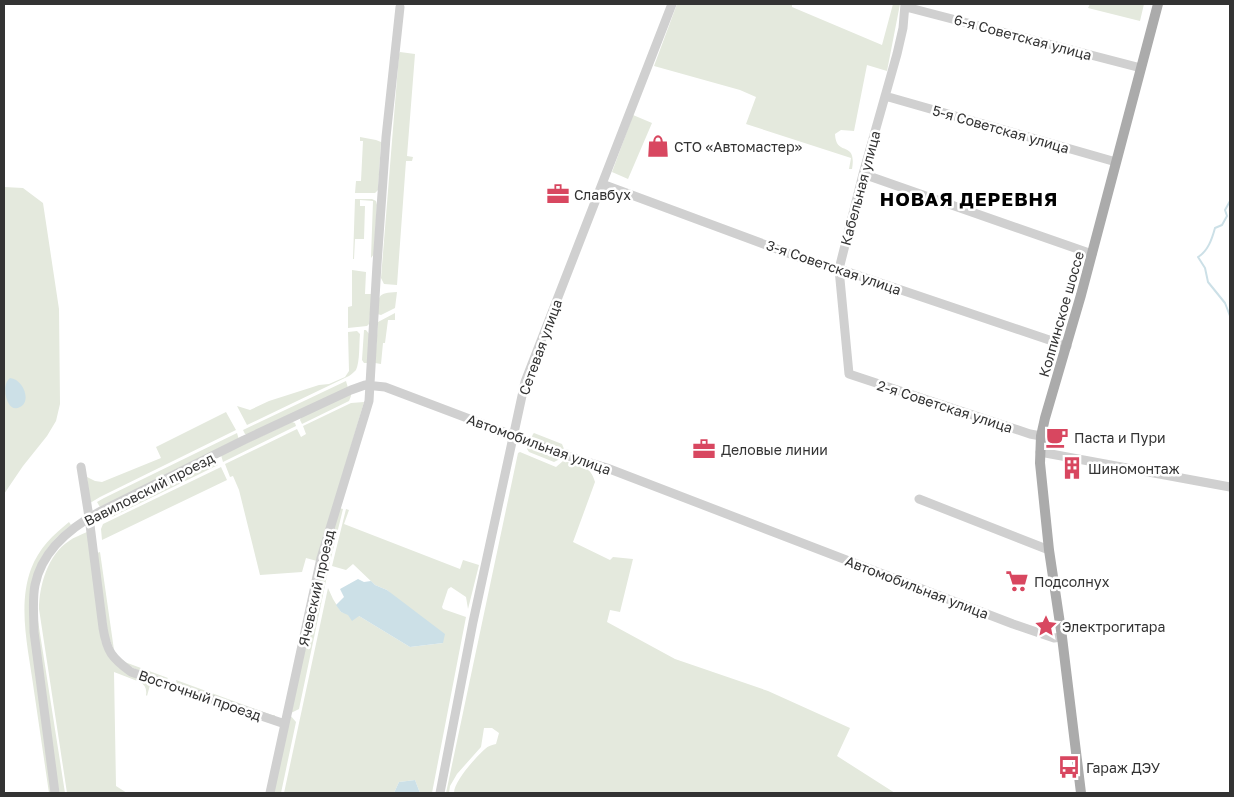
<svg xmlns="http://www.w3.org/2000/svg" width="1234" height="797" font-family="'Golos Text',sans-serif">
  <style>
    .green { fill: #e4e9dd }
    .water { fill: #cce0e7 }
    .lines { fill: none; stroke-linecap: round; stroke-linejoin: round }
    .stream { stroke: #cce0e7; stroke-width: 2 }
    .minor { stroke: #d0d0d0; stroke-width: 9 }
    .major { stroke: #ababab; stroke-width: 10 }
    .labels { text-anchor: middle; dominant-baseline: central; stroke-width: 5; stroke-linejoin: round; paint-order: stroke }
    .street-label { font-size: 14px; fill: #333; stroke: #fff }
    .poi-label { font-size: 14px; fill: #333; stroke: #fff; text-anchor: start }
    .district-label { font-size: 19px; font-weight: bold; letter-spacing: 1px; fill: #000; stroke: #fff }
  </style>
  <rect width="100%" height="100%" fill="#fff"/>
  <!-- green -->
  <path class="green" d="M677,4H792V7L882,45L893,4H900L887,71L867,65L854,131L841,130L835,134C836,158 857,139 852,169H849L851,158L746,124L756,97L740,90L654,66Z
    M1090,4H1144L1140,21L1088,8Z
    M400,52L415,54L407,156L413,157L412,161H406L397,285L384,284L381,278L399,54Z
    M633,115L652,123L628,179L612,172Z
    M360,137L376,140L381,142L378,190L375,193H355L356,181H361L363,141H360Z
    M4,187L23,188L43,203L59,309L60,404L56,421L47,436L23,466L4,494Z
    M355,199H372L376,201L377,205L374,254L371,258L373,201L360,200V206H365L364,239H355L354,259H353Z
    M352,270L366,272L365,294H372L369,324L367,326L348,328V307L352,306Z
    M397,292L395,308L381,315L377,314C379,295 377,293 397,292Z
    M395,313V320H388L385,343H383L381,364L375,363L378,322Z
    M364,330H366L370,335L368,363H364L362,360Z
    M357,331L360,334C359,343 360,362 356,370C354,372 352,374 349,376L247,425L237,406L250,410L269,401L319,385L329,384L345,377L349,371L348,332Z
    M346,381L348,388L249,435L245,434L243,430Z
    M351,394V396L349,401L302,424L300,420L301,417Z
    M364,402L317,561L306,558L302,572L260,575L239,490L233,476L230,477L225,464L297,429L301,437L306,434L303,426L351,403Z
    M226,412L236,430L100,497L90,503L87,477L95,481L102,482L161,458L156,447Z
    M292,422L295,423L296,426L223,462L221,455Z
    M237,433L239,440L100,507L97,502L104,498Z
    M534,433L562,444L564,449L569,450V452L531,439L533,434Z
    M529,445L562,458L554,462L529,452L527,449Z
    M520,452L556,467L563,461C579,465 590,464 595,482L573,542L610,560L613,557L633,559L620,612L610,610L607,622L675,659L768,691L850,728L837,756L895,793H454C454,781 476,757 485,749C488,746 492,745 496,744L499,733L492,728H484L481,747L457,774L450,786L449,793H446L518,453Z
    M214,460L216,461L218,465L112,517L103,513Z
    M221,467L227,480L102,540L101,529L103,524Z
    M339,508L343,509L329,566L325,565L323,563Z
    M346,509L349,510L344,524L460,569L463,560L479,565L468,609L466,597L451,587L448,589L442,607L443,609L466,617L432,793H420L415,780L399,782L394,793H284L328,588L333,599L341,612L359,616L410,647L443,643L387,590L375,585L353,564L346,570L332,566Z
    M69,522L71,525C50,542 40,555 32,582L52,793H49C44,759 39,725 34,691C29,652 17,607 31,569C39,548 53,535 69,522Z
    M87,532L102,643L150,683V685L147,696L146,695C147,689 145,685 140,682L114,672L116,786L127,793H67L39,609C39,586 48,554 69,541C74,537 81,535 87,532Z
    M100,552L114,650L108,635L97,553Z
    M324,571H328L299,709L291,713L321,573Z
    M36,608L65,793H58L37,632Z
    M122,661L168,678L166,680C151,675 135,671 122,661Z
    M176,680L272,715H275L274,717L177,684Z
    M290,715L296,722L281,793H273Z"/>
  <!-- water -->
  <path class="water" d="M10,378C23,379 32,401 20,407C7,415 0,385 10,378Z
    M358,579L364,582L371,581L375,585L387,590L445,634L443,643L410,647L359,616L352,621L348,615L341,612L336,605L344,597L340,589Z
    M415,780L420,793H394L399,782Z"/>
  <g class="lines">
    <!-- stream -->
    <path class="stream" d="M1230,201L1225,210L1227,216L1222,225L1215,228C1212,239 1208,251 1198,257L1205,268L1208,282L1225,303L1230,316"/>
    <!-- minor -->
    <path class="minor" d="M905,4L903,28L897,54L863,174L839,269L849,374L1030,434L1041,436
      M906,7L1141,68
      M885,96L1116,162
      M863,174L1092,254
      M602,184L812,262L839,269L1067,346
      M1040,452L1230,487
      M81,467L89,517L103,628C107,652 112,658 131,672L285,724
      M919,499L1049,550
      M55,793L34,632C34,616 32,600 35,585C42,550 71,527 101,511L244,440L351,390L365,385L385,387L565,455L607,468L1013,624L1054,638L1062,637
      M270,793L321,558L369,401L377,264L386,137L400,7
      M440,793L473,622L525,382L672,4"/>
    <!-- major -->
    <path class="major" d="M1081,793L1062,637L1049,550L1040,463L1041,436L1045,418L1081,295L1158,4"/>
  </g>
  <!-- icons -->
  <defs>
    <symbol id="shop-bare" viewBox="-9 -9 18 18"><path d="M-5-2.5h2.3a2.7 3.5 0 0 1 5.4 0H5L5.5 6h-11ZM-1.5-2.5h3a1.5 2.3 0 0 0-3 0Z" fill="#d84760" stroke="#fff" stroke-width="2.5" paint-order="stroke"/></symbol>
    <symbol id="office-bare" viewBox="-9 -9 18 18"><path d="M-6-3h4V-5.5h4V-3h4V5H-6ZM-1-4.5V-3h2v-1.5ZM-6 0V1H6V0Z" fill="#d84760" stroke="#fff" stroke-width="2.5" paint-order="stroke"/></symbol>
    <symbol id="cafe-bare" viewBox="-9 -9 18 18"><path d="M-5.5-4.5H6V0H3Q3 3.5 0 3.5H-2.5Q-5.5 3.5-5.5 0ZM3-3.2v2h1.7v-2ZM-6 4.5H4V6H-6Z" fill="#d84760" stroke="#fff" stroke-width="2.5" paint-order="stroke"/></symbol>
    <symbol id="building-bare" viewBox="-9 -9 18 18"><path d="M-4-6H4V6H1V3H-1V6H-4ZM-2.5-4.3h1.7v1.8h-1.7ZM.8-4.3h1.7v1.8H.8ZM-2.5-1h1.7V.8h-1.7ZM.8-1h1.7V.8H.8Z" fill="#d84760" stroke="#fff" stroke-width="2.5" paint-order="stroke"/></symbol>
    <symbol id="supermarket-bare" viewBox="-9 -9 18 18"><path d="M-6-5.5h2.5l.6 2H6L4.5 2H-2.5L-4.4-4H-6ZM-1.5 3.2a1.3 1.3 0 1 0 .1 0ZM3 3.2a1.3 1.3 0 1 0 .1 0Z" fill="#d84760" stroke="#fff" stroke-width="2.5" paint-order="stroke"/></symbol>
    <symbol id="sight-bare" viewBox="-9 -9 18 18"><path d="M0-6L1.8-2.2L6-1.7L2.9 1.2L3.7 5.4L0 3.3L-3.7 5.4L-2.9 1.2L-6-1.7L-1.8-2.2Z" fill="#d84760" stroke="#fff" stroke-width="2.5" paint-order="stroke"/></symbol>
    <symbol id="bus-bare" viewBox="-9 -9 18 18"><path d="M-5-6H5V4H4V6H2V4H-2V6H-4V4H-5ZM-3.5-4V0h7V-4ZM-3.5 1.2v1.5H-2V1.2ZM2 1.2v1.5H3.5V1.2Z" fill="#d84760" stroke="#fff" stroke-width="2.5" paint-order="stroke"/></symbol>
  </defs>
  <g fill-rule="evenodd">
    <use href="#shop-bare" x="642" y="130" width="32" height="32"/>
    <use href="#office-bare" x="542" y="178" width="32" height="32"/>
    <use href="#cafe-bare" x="1041" y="421" width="32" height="32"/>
    <use href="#office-bare" x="688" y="433" width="32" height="32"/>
    <use href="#building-bare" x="1056" y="452" width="32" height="32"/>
    <use href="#supermarket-bare" x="1001" y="565" width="32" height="32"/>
    <use href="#sight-bare" x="1030" y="610" width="32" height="32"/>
    <use href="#bus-bare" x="1053" y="751" width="32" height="32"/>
  </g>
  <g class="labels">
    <!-- street labels -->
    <g class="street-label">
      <text transform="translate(1023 37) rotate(15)">6-я Советская улица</text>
      <text transform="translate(1001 129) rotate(16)">5-я Советская улица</text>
      <text transform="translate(860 188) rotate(-75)">Кабельная улица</text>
      <text transform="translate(834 267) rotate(19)">3-я Советская улица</text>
      <text transform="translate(1061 314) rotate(-74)">Колпинское шоссе</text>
      <text transform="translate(540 347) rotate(-70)">Сетевая улица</text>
      <text transform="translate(945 406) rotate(18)">2-я Советская улица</text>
      <text transform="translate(539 444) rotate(20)">Автомобильная улица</text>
      <text transform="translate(149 489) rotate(-27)">Вавиловский проезд</text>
      <text transform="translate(917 587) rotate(21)">Автомобильная улица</text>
      <text transform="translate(316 588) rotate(-77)">Ячевский проезд</text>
      <text transform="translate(200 695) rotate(19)">Восточный проезд</text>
    </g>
    <!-- poi labels -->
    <g class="poi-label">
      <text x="674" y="146">СТО «Автомастер»</text>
      <text x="574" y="194">Славбух</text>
      <text x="1074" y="437">Паста и Пури</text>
      <text x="721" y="449">Деловые линии</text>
      <text x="1088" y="468">Шиномонтаж</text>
      <text x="1034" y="581">Подсолнух</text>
      <text x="1062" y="626">Электрогитара</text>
      <text x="1086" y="767">Гараж ДЭУ</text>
    </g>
    <!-- district labels -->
    <g class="district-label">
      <text x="969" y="198">НОВАЯ ДЕРЕВНЯ</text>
    </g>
  </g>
  <!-- border -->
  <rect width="1234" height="797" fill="none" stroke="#333333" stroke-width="10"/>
</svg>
